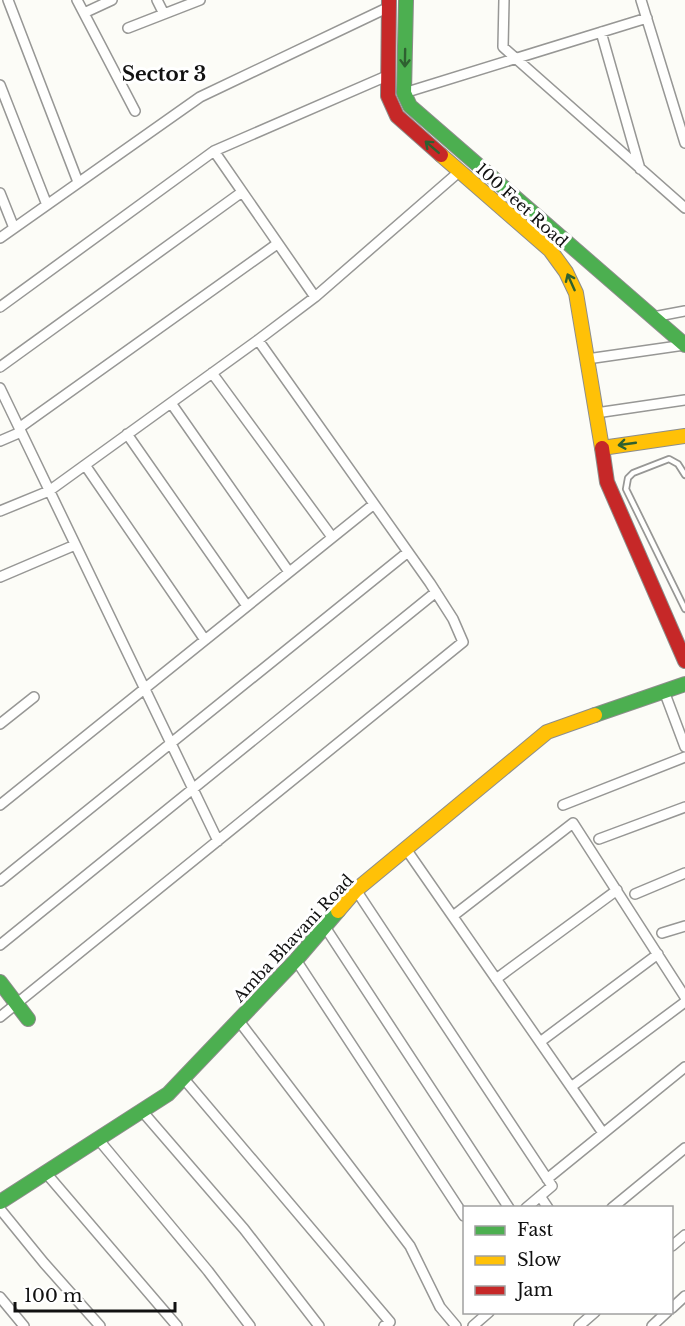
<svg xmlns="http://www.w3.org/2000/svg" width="685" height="1326" font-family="'Libre Baskerville',serif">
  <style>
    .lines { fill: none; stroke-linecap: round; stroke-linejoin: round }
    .lane-casing { stroke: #979795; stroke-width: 8 }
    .street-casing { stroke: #979795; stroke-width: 12 }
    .fast-casing { stroke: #8d8d8b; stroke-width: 16 }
    .slow-casing { stroke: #8d8d8b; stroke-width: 16 }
    .jam-casing { stroke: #8d8d8b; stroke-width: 16 }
    .lane { stroke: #fffffe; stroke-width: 4.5 }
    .street { stroke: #fffffe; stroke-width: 9 }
    .fast { stroke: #4caf50; stroke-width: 14 }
    .slow { stroke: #ffc107; stroke-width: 14 }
    .jam { stroke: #c62828; stroke-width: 14 }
    .oneway { stroke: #2e6030 }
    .labels { text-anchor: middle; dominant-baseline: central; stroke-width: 6; stroke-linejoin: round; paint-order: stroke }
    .street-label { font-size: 16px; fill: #111; stroke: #fff }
    .quarter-label { font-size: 20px; font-weight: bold; fill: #111; stroke: #fff }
  </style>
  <rect width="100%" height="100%" fill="#fcfcf7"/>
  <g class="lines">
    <defs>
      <path id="lane" d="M685,475L678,464L669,459L633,473L628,478L626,489L685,609"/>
      <path id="street" d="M8,0L78,182
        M77,0L135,111
        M157,0L164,14
        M504,0L503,47L685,208
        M641,0L685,143
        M84,13L112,0
        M128,28L200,0
        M601,32L640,169
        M0,85L47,205
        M404,93L647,18
        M214,151L315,297
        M0,193L14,228
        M0,238L200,97L389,7
        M0,307L214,151L389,75
        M653,317L685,311
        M587,359L685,345
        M0,367L242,192
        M212,373L332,537
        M0,388L218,841
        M171,403L289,572
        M596,413L685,400
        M19,428L277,244
        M127,434L247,606
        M0,441L21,432
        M85,465L205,640
        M0,511L49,491L258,340L315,297L460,171
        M0,577L75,545
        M664,691L685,747
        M0,724L34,697
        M0,805L374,504
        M563,805L685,757
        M599,839L685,807
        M406,849L603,1133
        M0,881L408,552
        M356,890L552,1186L526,1208
        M635,894L685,873
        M453,916L573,823L685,997
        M325,927L509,1208
        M662,933L685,926
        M0,945L436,592
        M296,960L464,1216
        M496,979L617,890
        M0,1017L463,642L453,619L430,583L258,340
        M239,1021L410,1246L440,1307L456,1326
        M540,1042L658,954
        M184,1079L390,1322L384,1326
        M571,1087L685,1002
        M142,1111L244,1229L319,1326
        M98,1139L208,1271L250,1326
        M46,1173L177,1326
        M547,1179L685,1067
        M540,1196L548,1208
        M612,1208L685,1148
        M0,1209L44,1263L100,1326
        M672,1246L685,1235
        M0,1297L24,1326
        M672,1308L685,1296
        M473,1326L489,1312
        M579,1326L595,1312
        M652,1326L667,1312"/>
      <path id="fast" d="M406,0L404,93L410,106L685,345
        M595,715L685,684
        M0,982L28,1019
        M0,1202L168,1094L296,960L338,911"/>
      <path id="slow" d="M441,155L550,250L566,272L576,293L602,448L685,436
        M338,911L356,890L547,732L595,715"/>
      <path id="jam" d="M389,0L388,96L397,116L441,155
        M602,448L607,482L685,661"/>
    </defs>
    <!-- lane casing -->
    <use href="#lane" class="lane-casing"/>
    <!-- street casing -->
    <use href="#street" class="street-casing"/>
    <!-- fast casing -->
    <use href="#fast" class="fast-casing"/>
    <!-- slow casing -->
    <use href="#slow" class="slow-casing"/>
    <!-- jam casing -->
    <use href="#jam" class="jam-casing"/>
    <!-- lane -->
    <use href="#lane" class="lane"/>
    <!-- street -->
    <use href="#street" class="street"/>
    <!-- fast -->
    <use href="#fast" class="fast"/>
    <!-- slow -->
    <use href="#slow" class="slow"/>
    <!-- jam -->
    <use href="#jam" class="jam"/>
  </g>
  <!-- one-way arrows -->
  <defs><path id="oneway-shaft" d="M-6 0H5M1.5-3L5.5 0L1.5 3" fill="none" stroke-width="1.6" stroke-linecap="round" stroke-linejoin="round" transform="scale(1.5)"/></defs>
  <g class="oneway">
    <use href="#oneway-shaft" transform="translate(405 58) rotate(91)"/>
    <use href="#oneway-shaft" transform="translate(432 147) rotate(-139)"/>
    <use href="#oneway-shaft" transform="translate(571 282) rotate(-114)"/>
    <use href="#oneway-shaft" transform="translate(627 444) rotate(172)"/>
  </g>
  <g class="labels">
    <!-- street labels -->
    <g class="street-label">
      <text transform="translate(522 205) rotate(42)">100 Feet Road</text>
      <text transform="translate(293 938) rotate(-47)">Amba Bhavani Road</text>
    </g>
    <!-- quarter labels -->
    <g class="quarter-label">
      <text x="164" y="74">Sector 3</text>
    </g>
  </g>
  <!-- legend -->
  <rect x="463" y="1206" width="210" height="108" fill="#ffffff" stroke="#a0a0a0" stroke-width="1.5"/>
  <rect x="475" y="1226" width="30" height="9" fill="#4caf50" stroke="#a0a0a0" stroke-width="1.5"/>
  <text x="517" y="1236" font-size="18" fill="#111111">Fast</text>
  <rect x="475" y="1256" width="30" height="9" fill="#ffc107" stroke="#a0a0a0" stroke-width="1.5"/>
  <text x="517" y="1266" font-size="18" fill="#111111">Slow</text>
  <rect x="475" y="1286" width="30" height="9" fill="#c62828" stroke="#a0a0a0" stroke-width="1.5"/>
  <text x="517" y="1296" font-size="18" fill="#111111">Jam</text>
  <!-- scale -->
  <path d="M15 1302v9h160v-9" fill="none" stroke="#111111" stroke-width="3"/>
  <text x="24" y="1302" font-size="18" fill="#111111" stroke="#ffffff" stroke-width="4.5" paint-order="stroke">100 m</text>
</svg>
